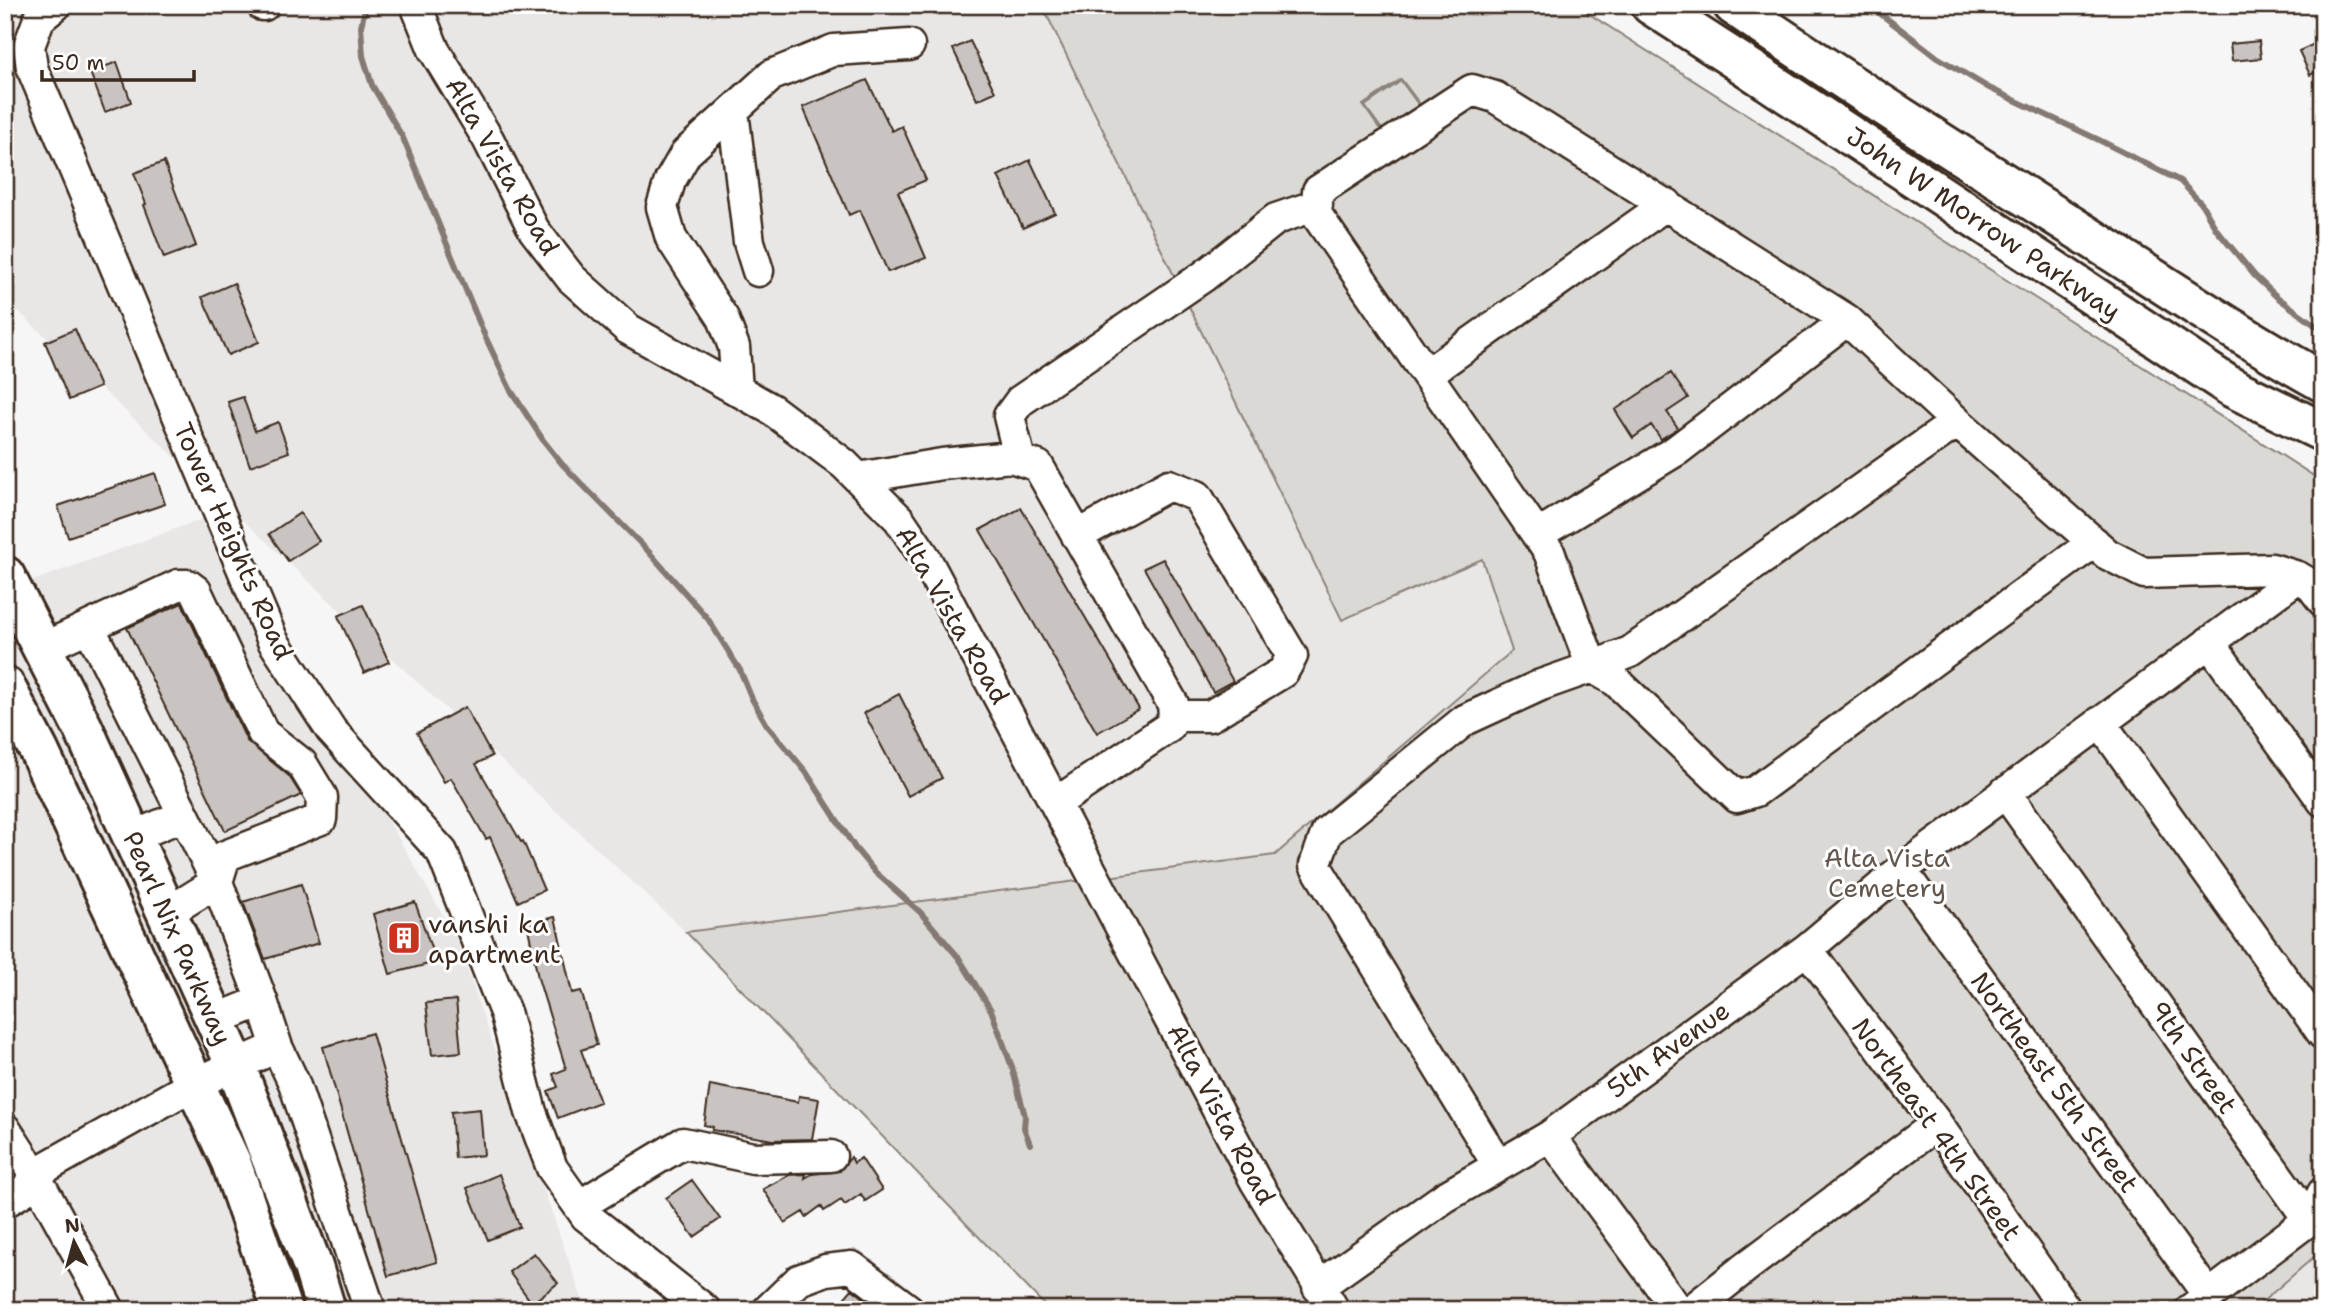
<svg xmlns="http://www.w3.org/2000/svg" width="2328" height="1315" font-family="'Shantell Sans',sans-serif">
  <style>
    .built { fill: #e9e7e6 }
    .green { fill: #dbd9d6; stroke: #8b827a; stroke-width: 2; fill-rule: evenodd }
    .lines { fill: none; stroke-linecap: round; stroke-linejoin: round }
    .stream { stroke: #847972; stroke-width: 6 }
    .building { fill: #c9c3c1; stroke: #3b2a1e; stroke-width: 2 }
    .minor-casing { stroke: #3b2a1e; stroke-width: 35 }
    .major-casing { stroke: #3b2a1e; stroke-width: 44 }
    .minor { stroke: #fff; stroke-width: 30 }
    .major { stroke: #fff; stroke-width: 38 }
    .labels { text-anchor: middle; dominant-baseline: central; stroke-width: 6; stroke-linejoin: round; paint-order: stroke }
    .street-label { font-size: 26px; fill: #3b2a1e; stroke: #fff }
    .park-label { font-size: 26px; fill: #63564c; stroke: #fff }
    .poi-label { font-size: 26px; fill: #3b2a1e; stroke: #fff; text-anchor: start }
  </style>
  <rect width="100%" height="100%" fill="#f7f6f6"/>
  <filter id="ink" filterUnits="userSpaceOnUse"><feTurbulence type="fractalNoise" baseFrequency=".0143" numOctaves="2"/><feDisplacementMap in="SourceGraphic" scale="14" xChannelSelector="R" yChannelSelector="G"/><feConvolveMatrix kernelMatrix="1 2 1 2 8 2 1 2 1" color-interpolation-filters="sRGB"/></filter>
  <g filter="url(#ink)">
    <!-- built -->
    <path class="built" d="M5,5H1042L1342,619L1483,559L1512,651L1275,855L686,932L5,299Z
      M213,515L456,938L586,1310H5V591Z
      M2323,1249V1310H2253Z"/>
    <!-- green -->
    <path class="green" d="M1042,5H1575L2314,476L2323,479V1249L2253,1310H1049L686,932L1275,855L1512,651L1482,559L1342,620ZM1401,79L1422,107L1384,135L1363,105Z
      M1401,81L1420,107L1384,132L1365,106Z"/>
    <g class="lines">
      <!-- stream -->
      <path class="stream" d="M366,5L361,26L363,56L372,85L403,138L484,334L510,389L543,440L562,464L648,551L708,619L740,670L752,699L767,725L806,772L855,848L875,872L920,912L959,958L991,1010L1012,1067L1025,1116L1024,1128L1030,1144
        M1869,5L1937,57L1989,88L2099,140L2180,181L2201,203L2216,229L2255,276L2277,297L2323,331"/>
    </g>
    <!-- building -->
    <path class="building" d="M2323,40V69L2310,75L2299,51Z
      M970,41L995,92L977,100L953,49Z
      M2259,41L2261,58L2232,61L2230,44Z
      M117,62L131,102L105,112L90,72Z
      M867,80L892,131L902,126L926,180L898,192L926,258L888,272L860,210L849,215L803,107Z
      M1030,160L1055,213L1023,228L998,176Z
      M164,162L196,246L164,258L144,205L146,204L134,173Z
      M234,283L259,342L228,355L202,297Z
      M75,329L100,387L69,400L45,342Z
      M1671,373L1688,398L1667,412L1678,428L1661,439L1651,425L1633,438L1615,410Z
      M243,397L255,431L278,422L289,452L250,466L228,402Z
      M155,473L165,504L68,537L58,506Z
      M1021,508L1139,709L1097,733L980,530Z
      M300,513L319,541L288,561L269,534Z
      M1163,559L1233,681L1213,692L1144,568Z
      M182,603L247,741L289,776L301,795L225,831L127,628Z
      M363,605L389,662L364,673L338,616Z
      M899,694L942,778L908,796L864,713Z
      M465,707L492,756L476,764L521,842L523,841L544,890L518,902L490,837L486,839L451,778L444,782L417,733Z
      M301,884L319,943L265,959L243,902Z
      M415,902L436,962L390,974L373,914Z
      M555,917L572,993L581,991L597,1045L581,1050L600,1102L558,1118L548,1091L558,1087L553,1074L566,1069L538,978L527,923Z
      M456,1000L461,1052L432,1055L426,1003Z
      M372,1033L437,1262L388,1276L323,1047Z
      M710,1085L798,1102L799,1096L819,1099L812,1139L773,1140L712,1130L713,1127L704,1125Z
      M480,1109L484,1155L455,1158L451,1112Z
      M851,1157L854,1163L861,1158L882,1190L865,1201L861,1194L845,1205L841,1200L824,1211L821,1206L806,1217L803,1212L785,1223L763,1189L789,1175L806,1174L805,1178L812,1174L840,1171Z
      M499,1174L520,1227L488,1240L467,1188Z
      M692,1180L720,1219L694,1237L666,1198Z
      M534,1253L558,1283L532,1303L509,1272Z
      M852,1289L859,1294L878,1310H834Z"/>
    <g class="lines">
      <defs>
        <path id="minor" d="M56,5L39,19L29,46L32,68L273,641L331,730L442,852L506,1015L531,1112L552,1168L586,1216L705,1310
          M262,5H264
          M416,5L434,50L488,139L534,230L571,278L628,329L771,409L844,464L899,519L924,556L1256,1182L1334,1310
          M733,111L749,242L758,271
          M1427,374L1667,204
          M737,390L734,347L723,318L671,238L662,207L670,181L686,153L772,75L834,50L909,45
          M1020,460L1009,416L1020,401L1204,276L1276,219L1317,205
          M858,478L942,464L1011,457L1038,466L1173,704L1174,716L1169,727L1056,803
          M1537,535L1677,450L1847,320
          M1077,536L1169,485L1197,496L1292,656L1283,672L1210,716H1174
          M89,627L184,815
          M2209,642L2323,801
          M43,648L178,585H188L196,591L263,733L302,764L322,797L321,819L225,856L217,882L184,815L132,837
          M1592,667L1616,681L1737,797L1756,791L2094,542
          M1592,667L1630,652L1957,422
          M2100,722L2323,1034
          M2005,792L2309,1220L2190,1310
          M1901,870L2208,1295
          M167,913L217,882L262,1001L277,1047L294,1083L370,1310
          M1807,949L1937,1124L2066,1310
          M215,1020L262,1001
          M5,1129L34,1174L28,1188L5,1202
          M1550,1136L1678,1310
          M1498,1165L1315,865L1327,832L1465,720L1541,685L1592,667L1549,552L1316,214L1318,191L1472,90L1495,97L1847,320L1957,422L2107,554L2144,573L2272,569L2298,577L2310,584L2323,601
          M579,1206L683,1143L753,1158L831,1156
          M2309,1220L2323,1193
          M1318,1287L1445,1197L1550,1136L1807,949L1901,870L2298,577
          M109,1310L34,1174L196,1083L277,1047
          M768,1310L799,1280L826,1270L852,1267L909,1310
          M1692,1310L1746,1267L1937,1124"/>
        <path id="major" d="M1651,5L1747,67L2231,387L2323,432
          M1733,5C1845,82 1960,155 2075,228C2157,280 2238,335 2323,382
          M5,576L83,728L235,1064L313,1267L326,1310
          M5,686L39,751L231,1162L282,1310"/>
      </defs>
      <!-- minor casing -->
      <use href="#minor" class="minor-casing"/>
      <!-- major casing -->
      <use href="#major" class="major-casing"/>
      <!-- minor -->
      <use href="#minor" class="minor"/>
      <!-- major -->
      <use href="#major" class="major"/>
    </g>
  </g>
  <!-- icons -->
  <defs>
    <symbol id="building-square" viewBox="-11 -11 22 22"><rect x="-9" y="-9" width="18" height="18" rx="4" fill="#c8321e" stroke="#fff"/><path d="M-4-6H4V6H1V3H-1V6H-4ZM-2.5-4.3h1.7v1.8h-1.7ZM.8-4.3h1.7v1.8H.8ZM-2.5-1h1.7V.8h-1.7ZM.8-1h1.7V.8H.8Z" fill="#fff"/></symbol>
  </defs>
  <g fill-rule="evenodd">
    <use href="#building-square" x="385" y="919" width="38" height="38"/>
  </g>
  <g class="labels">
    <!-- street labels -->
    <g class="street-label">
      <text transform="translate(503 166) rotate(60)">Alta Vista Road</text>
      <text transform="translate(1984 223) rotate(34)">John W Morrow Parkway</text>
      <text transform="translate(234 541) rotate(66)">Tower Heights Road</text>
      <text transform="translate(953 615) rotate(60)">Alta Vista Road</text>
      <text transform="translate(178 938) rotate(66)">Pearl Nix Parkway</text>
      <text transform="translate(1668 1049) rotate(-36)">5th Avenue</text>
      <text transform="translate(2194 1057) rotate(55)">9th Street</text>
      <text transform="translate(2055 1082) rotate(54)">Northeast 5th Street</text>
      <text transform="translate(1222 1114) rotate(62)">Alta Vista Road</text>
      <text transform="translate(1937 1129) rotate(54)">Northeast 4th Street</text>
    </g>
    <!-- park labels -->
    <g class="park-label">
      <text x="1887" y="857">Alta Vista<tspan x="1887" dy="30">Cemetery</tspan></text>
    </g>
    <!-- poi labels -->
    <g class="poi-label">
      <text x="428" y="923">vanshi ka<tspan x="428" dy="30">apartment</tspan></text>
    </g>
  </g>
  <!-- margin -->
  <rect width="2328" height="1315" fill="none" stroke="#fff" stroke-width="28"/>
  <rect x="14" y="14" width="2300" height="1287" fill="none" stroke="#3b2a1e" stroke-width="2.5" filter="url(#ink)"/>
  <!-- north arrow -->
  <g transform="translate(74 1242) rotate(354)" stroke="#ffffff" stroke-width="5" paint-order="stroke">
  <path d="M0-5L12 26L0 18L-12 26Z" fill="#3b2a1e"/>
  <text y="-10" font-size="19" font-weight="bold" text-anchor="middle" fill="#3b2a1e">N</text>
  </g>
  <!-- scale -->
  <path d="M42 70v10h152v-10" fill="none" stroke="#3b2a1e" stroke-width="3.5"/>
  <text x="52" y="70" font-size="21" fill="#3b2a1e" stroke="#ffffff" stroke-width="5" paint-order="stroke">50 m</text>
</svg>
